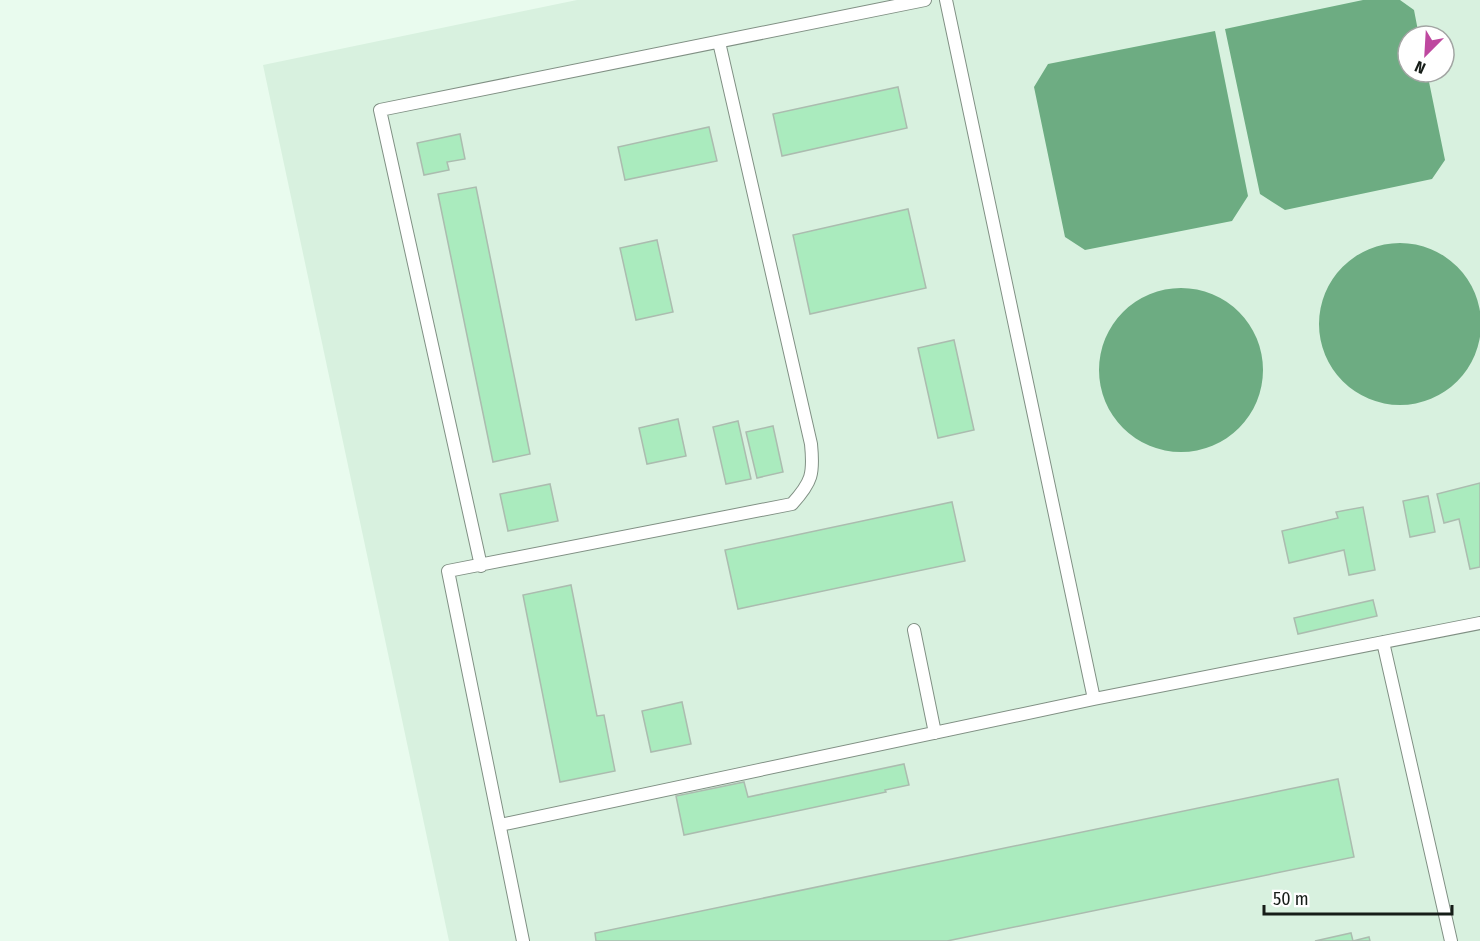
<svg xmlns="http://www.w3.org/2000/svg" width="1480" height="941" font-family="'Fira Sans Condensed',sans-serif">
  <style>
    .built { fill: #d8f1df; fill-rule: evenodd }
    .water { fill: #6dac82 }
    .building { fill: #aaebbe; stroke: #abbcaf; stroke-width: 1.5 }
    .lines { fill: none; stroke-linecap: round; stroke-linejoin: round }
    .lane-casing { stroke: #809084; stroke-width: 14 }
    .lane { stroke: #fff; stroke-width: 12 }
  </style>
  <rect width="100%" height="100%" fill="#e9fbee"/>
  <!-- built -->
  <path class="built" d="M577,0H1480V941H449L263,65ZM1408,36H1444V72H1408Z"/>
  <!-- water -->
  <path class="water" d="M1363,0H1400L1414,10L1419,36H1408V72H1427L1445,160L1432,179L1285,210L1260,194L1225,29Z
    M1215,31L1248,196L1232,221L1085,250L1065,237L1034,87L1048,64Z
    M1319 324a81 81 0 1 1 162 0a81 81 0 1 1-162 0Z
    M1099 370a82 82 0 1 1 164 0a82 82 0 1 1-164 0Z"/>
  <!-- building -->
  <path class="building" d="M898,87L907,128L782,156L773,114Z
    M709,127L717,161L625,180L618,147Z
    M460,134L465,159L447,162L449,170L424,175L417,143Z
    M476,187L530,454L493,462L438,194Z
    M908,209L926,288L810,314L793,235Z
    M657,240L673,312L636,320L620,248Z
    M954,340L974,430L938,438L918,348Z
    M678,419L686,456L647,464L639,428Z
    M738,421L751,479L726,484L713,427Z
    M773,426L783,472L757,478L746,432Z
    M1480,483V567L1470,569L1459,519L1444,523L1437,494Z
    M550,484L558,521L508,531L500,494Z
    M1428,496L1435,532L1410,537L1403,501Z
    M952,502L965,561L738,609L725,550Z
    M1363,507L1375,570L1349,575L1344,550L1289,563L1282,531L1338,518L1336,512Z
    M571,585L597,716L604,715L615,771L560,782L523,595Z
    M1373,600L1377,616L1298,634L1294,618Z
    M682,702L691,744L651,752L642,711Z
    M904,764L909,785L885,790L886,792L684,835L676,796L744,782L748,797Z
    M1338,779L1354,857L947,941H596L595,933Z
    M1351,933L1353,941L1369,937L1370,941H1315Z"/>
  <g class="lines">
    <defs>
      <path id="lane" d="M946,0L1094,699
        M481,566L380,110L925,0
        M914,630L935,733
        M1383,642L1451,941
        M500,825L1094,699L1480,623
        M523,941L448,571L792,504C812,482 814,474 811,444L719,42"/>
    </defs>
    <!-- lane casing -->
    <use href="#lane" class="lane-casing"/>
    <!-- lane -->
    <use href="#lane" class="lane"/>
  </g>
  <!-- north arrow -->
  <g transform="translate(1426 54) rotate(204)"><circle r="28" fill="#ffffff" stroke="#a2a5a3" stroke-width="1.5"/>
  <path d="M0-4.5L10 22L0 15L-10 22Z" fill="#be489f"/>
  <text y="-9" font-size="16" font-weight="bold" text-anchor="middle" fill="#161d18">N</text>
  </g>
  <!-- scale -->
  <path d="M1264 905v9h188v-9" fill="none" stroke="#161d18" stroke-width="3"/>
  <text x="1273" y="905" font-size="18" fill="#161d18" stroke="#ffffff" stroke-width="4.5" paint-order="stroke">50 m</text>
</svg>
